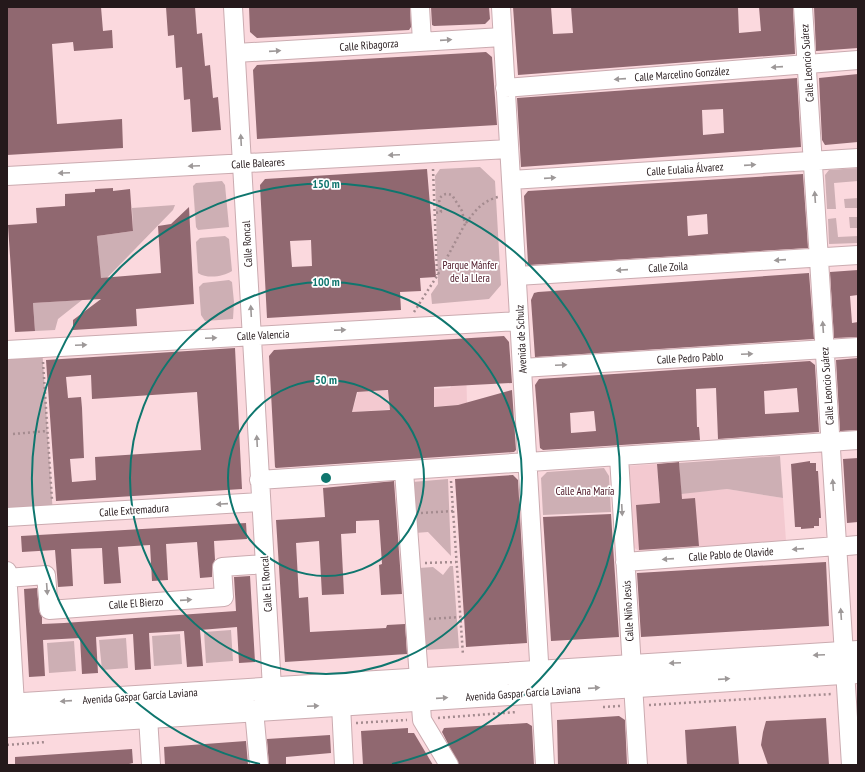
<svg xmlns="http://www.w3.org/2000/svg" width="865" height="772" font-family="'PT Sans Narrow',sans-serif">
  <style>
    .built { fill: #f3c9d0 }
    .green { fill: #cdafb4 }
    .building { fill: #906870; fill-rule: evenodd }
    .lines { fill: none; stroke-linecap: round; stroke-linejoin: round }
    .minor-casing { stroke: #cbabb0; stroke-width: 20 }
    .major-casing { stroke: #cbabb0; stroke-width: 24 }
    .path { stroke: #a48b8f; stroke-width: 2.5; stroke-dasharray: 2 3; stroke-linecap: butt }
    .minor { stroke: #fff; stroke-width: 18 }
    .major { stroke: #fff; stroke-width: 22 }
    .oneway { fill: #9d9898 }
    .ring { fill: none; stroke: #0f766e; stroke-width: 2 }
    .labels { text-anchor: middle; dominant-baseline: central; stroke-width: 3.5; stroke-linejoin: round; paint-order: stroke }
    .street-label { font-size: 11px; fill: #25191b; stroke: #fff }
    .park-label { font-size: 11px; fill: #4b1524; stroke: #fff }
    .centre { fill: #0f766e; stroke: #fff; stroke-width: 2 }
    .ring-label { font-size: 12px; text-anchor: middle; font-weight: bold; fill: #0f766e; stroke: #fff; stroke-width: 3.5; stroke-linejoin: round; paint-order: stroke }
  </style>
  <rect width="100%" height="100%" fill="#fbd9de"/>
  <!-- built -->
  <path class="built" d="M466,366L467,403L458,405L352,412L358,392L450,388Z
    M657,464L659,495L727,489L783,498L786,541L639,551L633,547L627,466Z"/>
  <!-- green -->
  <path class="green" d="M480,167L495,181L501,285L489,299L432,304L431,294L438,284L435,176L440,169Z
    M858,168V181L834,183L836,209H827L825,175L829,170Z
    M222,181L225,185L229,227L198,230L196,227L193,186L196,183Z
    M858,198V208H845L844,199Z
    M175,205L173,210L101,284L97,236L133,231L132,208Z
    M849,217H858V228H850Z
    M836,218L838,237L858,236V243L829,244L828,219Z
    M225,236L229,239L232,271C223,277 207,279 198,273L196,242L200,238Z
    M229,280L232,282L234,302L233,319L205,321L201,315L199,287L203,283Z
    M82,300L58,319L55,330L35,331L33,303Z
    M42,347L53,515L7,517V350Z
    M780,456L783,498L727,489L681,494L679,463Z
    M604,468L609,476L611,512L543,515L541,478L547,472Z
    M448,479L451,556L428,532L415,533L412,482Z
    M450,566H453L459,648L425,650L419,568L433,567L443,575Z
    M231,630L233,661L206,663L204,632Z
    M180,634L182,664L154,666L152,636Z
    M126,638L128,668L102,670L99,640Z
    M74,641L76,671L49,673L47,643Z"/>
  <!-- building -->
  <path class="building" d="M7,7H101L103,31L112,30L113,48L74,51L73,42L52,44L57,124L122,119L123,148L7,155Z
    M166,7H195L197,34L202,33L205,66L210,65L213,98L218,97L221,130L192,132L190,99L184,100L182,67L176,68L174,35L168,36Z
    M249,7H410L411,27L409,30L257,38L250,32Z
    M431,7H489L490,19L485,24L434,26L432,25Z
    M513,7H551L553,34L573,33L571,7H738L739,33L761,31L759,7H793L795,54L518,75Z
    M814,7H858V48L816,51Z
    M486,52L492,57L497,125L257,139L253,70L257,65Z
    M858,74V142L825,145L822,140L819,78Z
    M797,78L801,147L521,167L517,98ZM723,109L724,133L703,135L702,110Z
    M427,169L436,277L420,278L421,291L400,292L401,310L267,318L260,185L265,179ZM311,240L312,266L292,267L290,241Z
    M803,174L808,248L529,265L528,263L524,196L528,191ZM707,214L708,234L688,236L687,216Z
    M113,188V191L130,189L133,231L97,236L101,278L161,273L158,226L171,224L189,207L194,304L136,309L137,326L73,330V320L101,299L33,303L35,331L15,332L8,225L37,223L36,208L65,206V194L95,192V189Z
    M858,270V295L850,296L852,323L858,322V337L834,338L830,272Z
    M809,273L814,339L535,357L531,300L534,293L538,292Z
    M504,336L509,342L512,383L434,387V407L458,405L512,390L516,450L514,452L276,468L275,467L269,356L274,350ZM388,390L390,410L352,412L357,392Z
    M235,348L242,489L56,501L46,360ZM91,375L92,399L197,392L201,450L95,457L96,480L72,482L70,459L84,458L82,408L81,397L68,398L66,377Z
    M858,358V430L840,431L836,360Z
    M810,361L815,365L819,432L718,439L716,388L696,389L697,427H699L700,440L543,450L540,448L535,385L539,379ZM797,388L799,412L765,414L764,391ZM594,411L596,431L571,433L570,413Z
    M858,458V522L847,523L843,459Z
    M810,461V463H816V471H818L821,518H819V526H814V528L801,529V527H795L791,464Z
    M679,462L682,499L695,498L699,546L639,550L636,505L660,503L657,464Z
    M513,475L518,480L527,643L466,647L455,479Z
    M394,481L402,594L381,595L379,565L382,564L379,520L356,521V533L341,534L344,594L322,595L319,541L296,543L299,598L308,597L310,632L386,628L387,625L405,624L407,654L285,662L276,520L325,517L323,488Z
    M611,514L619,637L551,641L543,517Z
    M246,523L247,539L214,541L215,560L212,567V577L200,578L197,542L166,544L168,580L152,581L150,545L118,547L121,583L104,584L102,548L71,549L73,586L58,587L55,550L22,552L21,536Z
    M826,562L829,626L641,637L637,573Z
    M250,576L255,662L239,663L237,627L200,630L203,666L187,667L184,631L149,633L151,669L135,670L133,634L96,637L98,673L82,674L80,638L43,640L45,676L29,677L24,589L37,588L39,611L42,617V624L64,623L236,611L234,577Z
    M619,716L625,720L627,765H558L557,720Z
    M826,718L829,765H768L761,745L763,732L766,721Z
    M527,723L532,726L534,765H459L442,732L444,728Z
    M736,726L739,765H687L685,730Z
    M408,728V733H414L433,765H363L361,731Z
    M330,735L331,753L286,757V765H269L267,739Z
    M246,741L248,765H165L164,747Z
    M132,749L133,763L125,765H15V757Z"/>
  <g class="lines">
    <defs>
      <path id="minor" d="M233,7L272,688L271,695L265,697
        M420,7L422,42
        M501,7L545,765
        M803,7L851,765
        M236,53L502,37
        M505,88L858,60
        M7,176L509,149
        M511,180L858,158
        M517,276L858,255
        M7,350L519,321
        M522,368L858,347
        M619,457L638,765
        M404,471L422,720L449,765
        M259,480L858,440
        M7,517L261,502
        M847,546L858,545
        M625,562L837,546
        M7,571L15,704L24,715
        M7,578L46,575L49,610L224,597L222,567L265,564
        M341,705L344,765
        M254,710L259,765
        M148,717L151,765"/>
      <path id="major" d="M7,705L858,652
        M7,726L858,672"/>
    </defs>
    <!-- minor casing -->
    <use href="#minor" class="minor-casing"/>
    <!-- major casing -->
    <use href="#major" class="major-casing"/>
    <!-- path -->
    <path class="path" d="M433,169L437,275
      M466,223C475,211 482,201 498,197
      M414,312L437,276L465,224L462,211L452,195C446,193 443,194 439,199L441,212L435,213
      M43,362L52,500
      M13,434L47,431
      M451,481L463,655
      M421,513L453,511
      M425,563L456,562
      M429,619L460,617
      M649,705L832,694
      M603,707L620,706
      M438,718L517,712
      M356,723L407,720
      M7,745L46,742"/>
    <!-- minor -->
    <use href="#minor" class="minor"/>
    <!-- major -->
    <use href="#major" class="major"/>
  </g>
  <!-- one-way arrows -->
  <defs><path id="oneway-solid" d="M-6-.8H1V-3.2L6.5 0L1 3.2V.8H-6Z"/></defs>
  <g class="oneway">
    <use href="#oneway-solid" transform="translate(446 40) rotate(-4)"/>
    <use href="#oneway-solid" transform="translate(275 51) rotate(-4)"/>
    <use href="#oneway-solid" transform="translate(777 67) rotate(176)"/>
    <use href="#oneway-solid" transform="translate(620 79) rotate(176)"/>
    <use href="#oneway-solid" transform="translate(241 140) rotate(-93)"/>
    <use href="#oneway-solid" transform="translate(394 155) rotate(177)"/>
    <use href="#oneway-solid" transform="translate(750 165) rotate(-4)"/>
    <use href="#oneway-solid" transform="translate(194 166) rotate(177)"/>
    <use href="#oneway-solid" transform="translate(64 173) rotate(177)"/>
    <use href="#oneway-solid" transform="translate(550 178) rotate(-4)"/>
    <use href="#oneway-solid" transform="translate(815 197) rotate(-94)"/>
    <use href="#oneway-solid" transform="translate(780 260) rotate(176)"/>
    <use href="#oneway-solid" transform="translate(622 270) rotate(176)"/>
    <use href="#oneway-solid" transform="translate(251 311) rotate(-93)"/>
    <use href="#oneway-solid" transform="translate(823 327) rotate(-94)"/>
    <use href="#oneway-solid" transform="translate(340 330) rotate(-3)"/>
    <use href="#oneway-solid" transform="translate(211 338) rotate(-3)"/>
    <use href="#oneway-solid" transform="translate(81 345) rotate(-3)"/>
    <use href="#oneway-solid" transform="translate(747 354) rotate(-3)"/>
    <use href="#oneway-solid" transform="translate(561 365) rotate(-3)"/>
    <use href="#oneway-solid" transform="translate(257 441) rotate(-93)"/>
    <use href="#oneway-solid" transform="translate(833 485) rotate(-94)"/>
    <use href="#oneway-solid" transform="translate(222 504) rotate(176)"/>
    <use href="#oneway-solid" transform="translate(622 510) rotate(87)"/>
    <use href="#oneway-solid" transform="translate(798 549) rotate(176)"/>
    <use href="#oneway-solid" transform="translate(668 559) rotate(176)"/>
    <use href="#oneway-solid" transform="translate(47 589) rotate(86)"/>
    <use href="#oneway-solid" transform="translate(186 600) rotate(-4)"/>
    <use href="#oneway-solid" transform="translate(841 614) rotate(-94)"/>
    <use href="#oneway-solid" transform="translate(819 655) rotate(177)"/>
    <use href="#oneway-solid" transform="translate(675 663) rotate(177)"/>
    <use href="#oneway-solid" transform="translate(724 679) rotate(-4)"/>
    <use href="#oneway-solid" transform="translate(594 688) rotate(-4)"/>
    <use href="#oneway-solid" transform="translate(442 698) rotate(-4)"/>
    <use href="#oneway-solid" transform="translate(66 701) rotate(176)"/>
    <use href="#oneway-solid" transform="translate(313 706) rotate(-3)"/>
  </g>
  <!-- distance rings -->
  <g class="ring">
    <circle cx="326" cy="478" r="98"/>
    <circle cx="326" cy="478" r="196"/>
    <path d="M260 764A294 294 0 1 1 392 764"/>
  </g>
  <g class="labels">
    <!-- street labels -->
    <g class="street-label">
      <text transform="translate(369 45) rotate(-4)">Calle Ribagorza</text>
      <text transform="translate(807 63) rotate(-94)">Calle Leoncio Suárez</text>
      <text transform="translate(682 74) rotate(-4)">Calle Marcelino González</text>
      <text transform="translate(258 163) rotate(-3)">Calle Baleares</text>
      <text transform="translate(685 169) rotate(-4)">Calle Eulalia Álvarez</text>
      <text transform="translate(247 244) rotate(-93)">Calle Roncal</text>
      <text transform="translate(668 267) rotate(-4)">Calle Zoila</text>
      <text transform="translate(263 335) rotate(-3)">Calle Valencia</text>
      <text transform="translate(521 339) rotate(-93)">Avenida de Schulz</text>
      <text transform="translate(690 358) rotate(-3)">Calle Pedro Pablo</text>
      <text transform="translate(827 386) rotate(-94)">Calle Leoncio Suárez</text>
      <text transform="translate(134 510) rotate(-4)">Calle Extremadura</text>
      <text transform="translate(731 554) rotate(-4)">Calle Pablo de Olavide</text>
      <text transform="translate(266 584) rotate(-94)">Calle El Roncal</text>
      <text transform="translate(136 603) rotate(-4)">Calle El Bierzo</text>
      <text transform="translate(628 611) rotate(-93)">Calle Niño Jesús</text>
      <text transform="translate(523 693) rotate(-4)">Avenida Gaspar García Laviana</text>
      <text transform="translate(140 696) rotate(-4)">Avenida Gaspar García Laviana</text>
    </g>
    <!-- park labels -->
    <g class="park-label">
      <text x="470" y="265">Parque Mánfer<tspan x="470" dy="13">de la Llera</tspan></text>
      <text x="585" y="491">Calle Ana María</text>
    </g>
  </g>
  <circle cx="326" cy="478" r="6" class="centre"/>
  <g class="ring-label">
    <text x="326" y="188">150 m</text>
    <text x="326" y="286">100 m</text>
    <text x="326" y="384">50 m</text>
  </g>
  <!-- border -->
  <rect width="865" height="772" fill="none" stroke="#25191b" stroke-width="16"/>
</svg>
